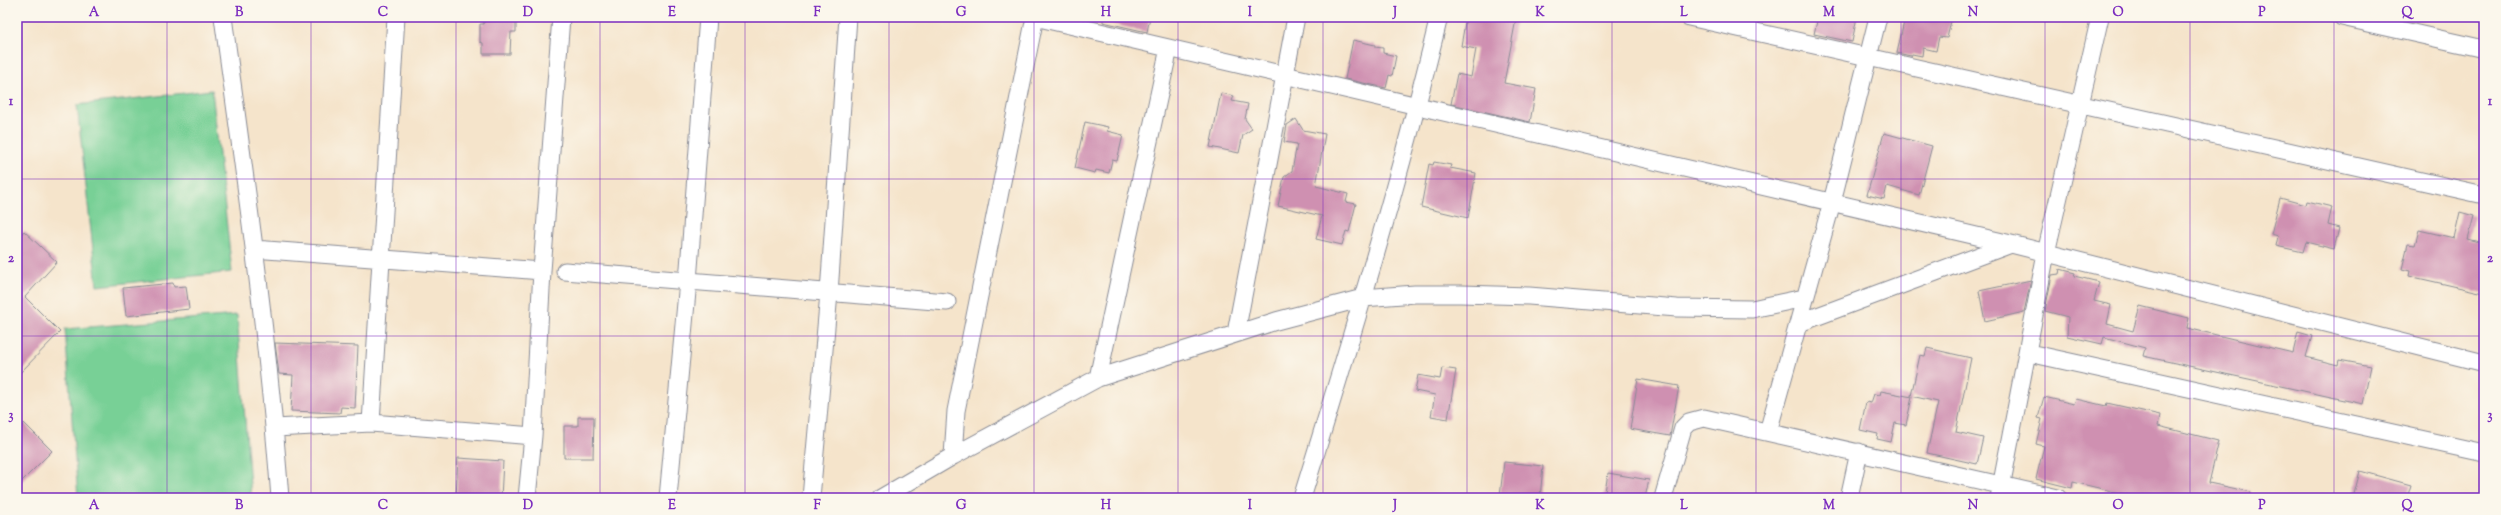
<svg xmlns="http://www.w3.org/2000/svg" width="2501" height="515" font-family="'Sorts Mill Goudy',serif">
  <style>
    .grass { fill: #78d096; stroke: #4a807a }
    .building { fill: #cf90b1 }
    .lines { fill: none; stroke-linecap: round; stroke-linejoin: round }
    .minor-casing { stroke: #888a94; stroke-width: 19 }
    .minor { stroke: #fff; stroke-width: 17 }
    .grid { fill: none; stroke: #7b2cbf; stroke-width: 1; stroke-opacity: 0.55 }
    .neatline { fill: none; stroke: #7b2cbf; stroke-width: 1.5 }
    .grid-label { font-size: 13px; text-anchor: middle; font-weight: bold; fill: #7b2cbf }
  </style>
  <rect width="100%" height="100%" fill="#fbf7ec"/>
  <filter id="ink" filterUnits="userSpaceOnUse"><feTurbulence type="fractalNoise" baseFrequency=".025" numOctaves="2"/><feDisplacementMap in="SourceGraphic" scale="8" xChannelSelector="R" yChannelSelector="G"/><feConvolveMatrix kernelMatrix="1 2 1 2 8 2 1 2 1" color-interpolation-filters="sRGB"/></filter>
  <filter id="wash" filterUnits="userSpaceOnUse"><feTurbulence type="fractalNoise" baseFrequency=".012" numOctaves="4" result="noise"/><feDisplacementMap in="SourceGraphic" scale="16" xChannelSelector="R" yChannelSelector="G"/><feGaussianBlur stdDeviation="0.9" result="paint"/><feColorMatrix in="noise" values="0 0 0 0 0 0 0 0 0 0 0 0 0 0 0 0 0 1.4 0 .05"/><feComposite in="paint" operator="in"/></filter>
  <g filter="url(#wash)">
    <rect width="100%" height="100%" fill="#f5e4cb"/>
    <!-- grass -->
    <path class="grass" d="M212,90L232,272L97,286L77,105Z
      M237,315L251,498H78L65,329Z"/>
    <g id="blocks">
      <!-- building -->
      <path class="building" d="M484,17H516V32H511L510,54H483V43L480,42V24H484Z
        M1103,17H1150L1147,32L1103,22Z
        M1466,17L1516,19L1504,83L1536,89L1530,122L1451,104L1457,74L1471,77L1476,49L1461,46Z
        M1818,17H1857L1852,42L1814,34Z
        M1905,17H1952L1947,38L1939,37L1936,51L1923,48L1922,56L1912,54L1911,56L1897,53Z
        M1353,40L1375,45V47L1383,48V53L1396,56L1392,76L1389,75L1386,88L1345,79Z
        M1221,93L1234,96L1232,101L1248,104L1245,119L1252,129L1243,135L1239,153L1210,147Z
        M1296,119L1303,130L1325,134L1316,186L1348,194L1346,202L1356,204L1349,232L1346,231L1342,245L1316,239L1322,216L1278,206L1284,177L1292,171L1297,144L1284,142L1287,125Z
        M1085,122L1108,127L1107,131L1123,135L1117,161L1112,160L1109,173L1096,170L1095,173L1075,168Z
        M1884,133L1932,146L1919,195L1887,186L1884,199L1867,195Z
        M1434,162L1451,165L1450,168L1476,173L1468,218L1421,207L1429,164L1433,165Z
        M2280,198L2306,205L2307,201L2332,207L2328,225L2339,228L2334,249L2306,242L2303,252L2276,246L2278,236L2271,234Z
        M2460,212L2474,216L2468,239L2484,243V293L2409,276L2410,271L2402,269L2408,244L2415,245L2419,230L2454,238Z
        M24,231L57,262L25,297L60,332L17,376V239Z
        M2060,269L2075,273L2074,276L2099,282L2094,301L2111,305L2107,324L2133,331L2140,306L2189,318L2187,328L2293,353L2298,332L2312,336L2306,357L2338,365L2339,360L2371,366L2363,404L2143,356L2145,348L2104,337L2102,344L2067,336L2068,317L2045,311L2052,275L2059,274Z
        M2031,280L2024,312L1985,321L1979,291Z
        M173,283L174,287L186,286L189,309L126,316L123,288Z
        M275,343L358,346L355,408L341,407L340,413L291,411L293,375L279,374Z
        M1927,348L1971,358L1956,432L1983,438L1977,464L1927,453L1938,402L1911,396L1920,355L1925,356Z
        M1442,368L1456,370L1448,419L1431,416L1435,395L1415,391L1418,375L1440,379Z
        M1638,379L1679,386L1670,436L1630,429Z
        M1881,391L1912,397L1906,425L1895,423L1891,442L1877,439L1878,434L1860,430L1866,402L1871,403L1874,394L1880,395Z
        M2044,397L2074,404L2076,399L2106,406L2107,403L2160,415L2158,426L2219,441L2209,483L2251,492L2250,498H2141L2073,482L2072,488L2036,479L2044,446L2036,444L2042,419L2038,418Z
        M578,417H594L593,458H564V426H578Z
        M24,423L52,451L17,486V435Z
        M458,458L503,461L501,498H456Z
        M1504,462L1543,466L1540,498H1502L1500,495Z
        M2360,471L2411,485L2407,498H2353Z
        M1608,473L1649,480L1645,498H1604Z"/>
    </g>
  </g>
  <g filter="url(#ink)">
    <use href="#blocks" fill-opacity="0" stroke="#888a94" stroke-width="1"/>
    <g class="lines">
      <defs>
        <path id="minor" d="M223,17C245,177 268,337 280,498
          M1035,17L2011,244L2484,363
          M1689,17L2484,195
          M2342,17L2484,49
          M254,249L542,271
          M565,271L947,302
          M1799,323L2011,244
          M1236,333L1296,17
          M2029,353L2484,453
          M1098,378L1169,48
          M371,423L396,17
          M275,428L371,423L533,436
          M1768,432L1832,202L1878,17
          M953,456L956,411L1035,17
          M527,498L533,436L542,271L561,17
          M668,498L688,281L708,17
          M811,498L829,293L848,17
          M881,498L953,456L1098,378L1276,321L1363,298L1415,294H1461L1529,296L1677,308L1752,309L1804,298
          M1302,498C1351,339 1400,179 1439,17
          M1663,498L1683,428L1689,422L1704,418L2058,498
          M1849,498L1859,452
          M1999,498L2046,253L2100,17"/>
      </defs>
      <!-- minor casing -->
      <use href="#minor" class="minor-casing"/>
      <!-- minor -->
      <use href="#minor" class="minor"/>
    </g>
  </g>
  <!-- grid -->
  <path class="grid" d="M167,17V498M311,17V498M456,17V498M600,17V498M745,17V498M889,17V498M1034,17V498M1178,17V498M1323,17V498M1467,17V498M1612,17V498M1756,17V498M1901,17V498M2045,17V498M2190,17V498M2334,17V498M17,179H2484M17,336H2484"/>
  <!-- margin -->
  <rect width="2501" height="515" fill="none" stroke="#fbf7ec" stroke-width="44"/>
  <rect x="22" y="22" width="2457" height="471" class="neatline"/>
  <g class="grid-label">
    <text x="94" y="16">A</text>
    <text x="239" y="16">B</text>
    <text x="383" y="16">C</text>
    <text x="528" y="16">D</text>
    <text x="672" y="16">E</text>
    <text x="817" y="16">F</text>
    <text x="961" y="16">G</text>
    <text x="1106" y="16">H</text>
    <text x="1250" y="16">I</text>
    <text x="1395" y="16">J</text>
    <text x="1540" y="16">K</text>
    <text x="1684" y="16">L</text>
    <text x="1829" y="16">M</text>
    <text x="1973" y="16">N</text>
    <text x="2118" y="16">O</text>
    <text x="2262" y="16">P</text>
    <text x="2407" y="16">Q</text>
    <text x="11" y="105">1</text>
    <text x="2490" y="105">1</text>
    <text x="11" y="262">2</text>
    <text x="2490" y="262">2</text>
    <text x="11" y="419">3</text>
    <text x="2490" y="419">3</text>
    <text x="94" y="509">A</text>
    <text x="239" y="509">B</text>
    <text x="383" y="509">C</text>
    <text x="528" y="509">D</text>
    <text x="672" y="509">E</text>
    <text x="817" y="509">F</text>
    <text x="961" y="509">G</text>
    <text x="1106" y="509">H</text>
    <text x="1250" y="509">I</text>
    <text x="1395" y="509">J</text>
    <text x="1540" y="509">K</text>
    <text x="1684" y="509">L</text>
    <text x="1829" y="509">M</text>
    <text x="1973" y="509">N</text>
    <text x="2118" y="509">O</text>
    <text x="2262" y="509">P</text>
    <text x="2407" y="509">Q</text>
  </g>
</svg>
